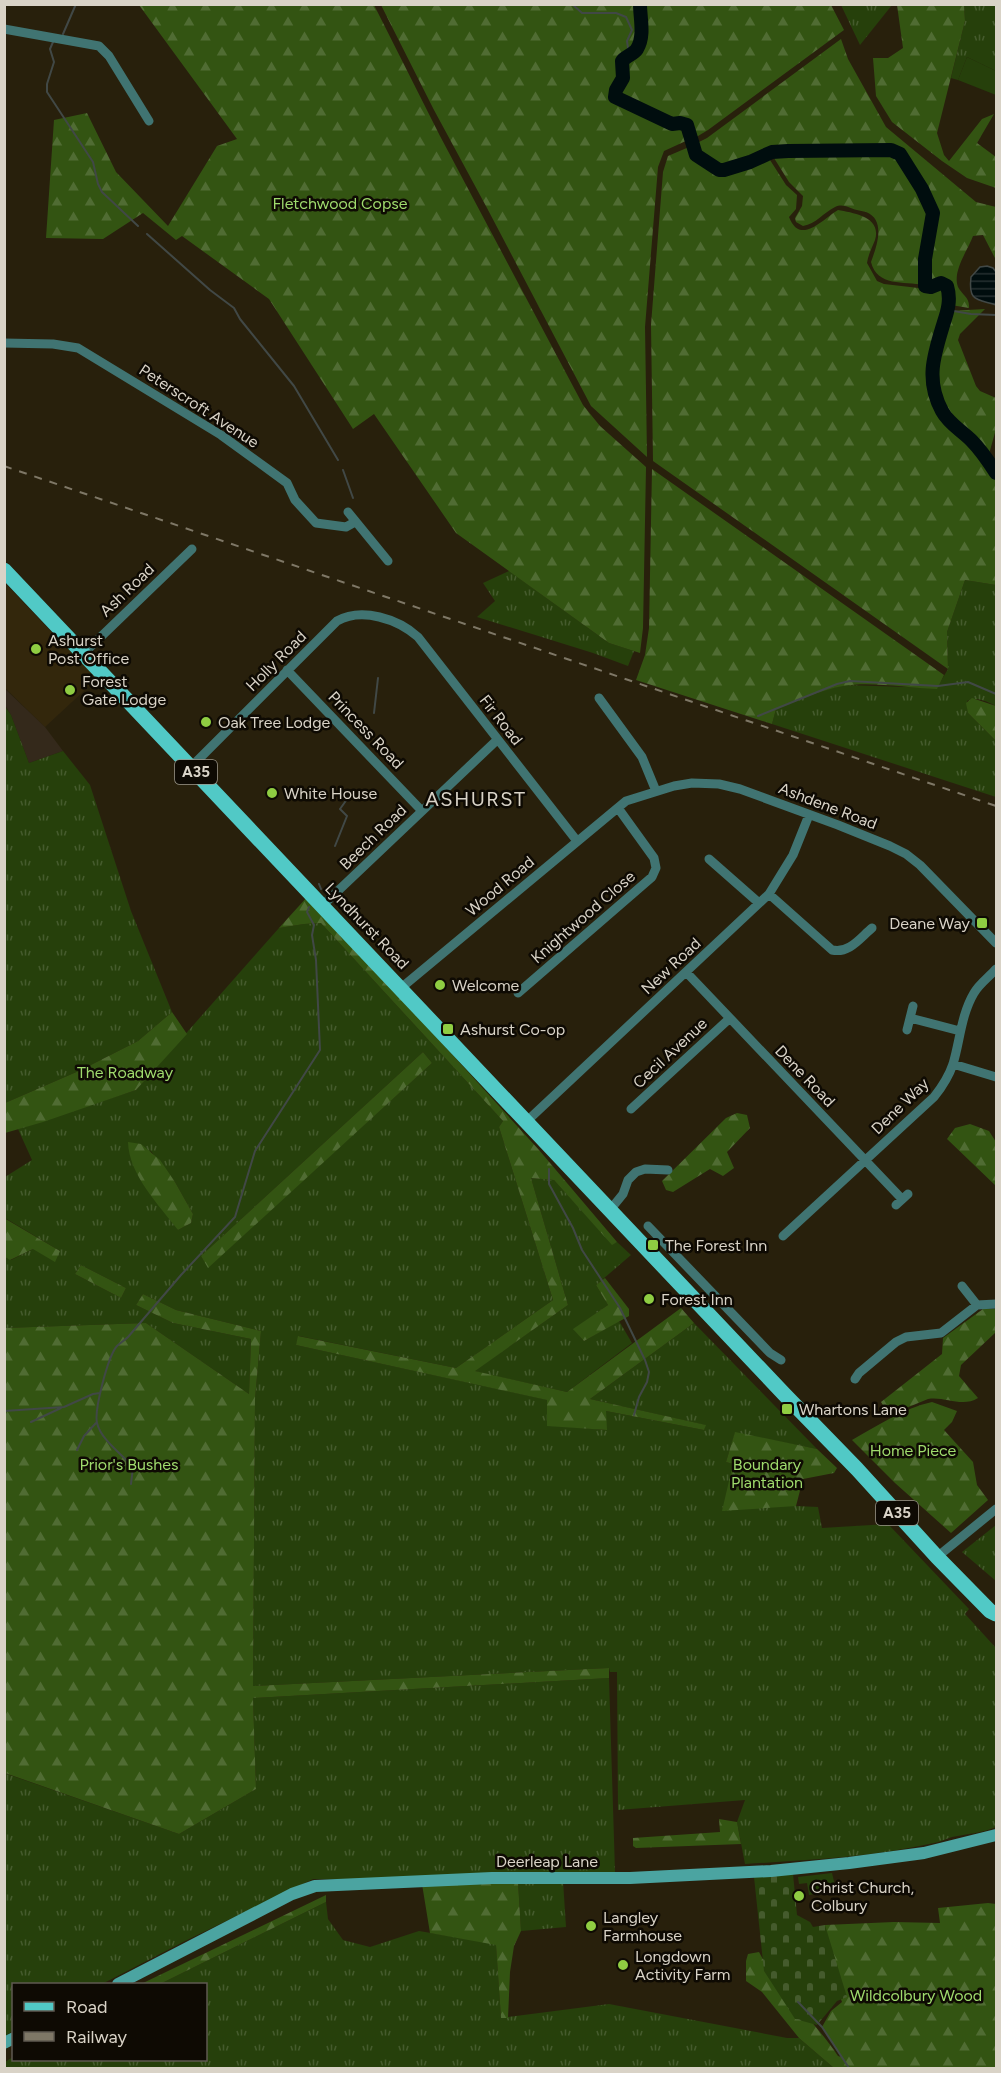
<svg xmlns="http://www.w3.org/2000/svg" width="1001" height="2073" font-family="Figtree,sans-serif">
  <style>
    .built { fill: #33270c }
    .industrial { fill: #34291b }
    .grass { fill: url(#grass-tufts); fill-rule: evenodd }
    .forest { fill: url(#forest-firs) }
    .cemetery { fill: url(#cemetery-stones) }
    .pitch { fill: #26400b }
    .water { fill: url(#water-rules); stroke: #414846; stroke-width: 1.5 }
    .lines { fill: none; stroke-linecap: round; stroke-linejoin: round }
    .stream { stroke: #414846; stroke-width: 2 }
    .river { stroke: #000d0e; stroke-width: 14 }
    .street { stroke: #407472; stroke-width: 9 }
    .secondary { stroke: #4ba4a1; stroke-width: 12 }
    .primary { stroke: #51c9c6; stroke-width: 15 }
    .rail { stroke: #7e7766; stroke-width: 2; stroke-dasharray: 8 8; stroke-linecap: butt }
    .poi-dot { fill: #8fcd42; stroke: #0e0a03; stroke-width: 2 }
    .labels { text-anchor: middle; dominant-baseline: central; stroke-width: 5; stroke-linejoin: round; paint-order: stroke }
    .shield { fill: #0e0a03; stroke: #9c978c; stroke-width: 1.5 }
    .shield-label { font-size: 15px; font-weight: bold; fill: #d9d3c7 }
    .park-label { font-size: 16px; fill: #9fdb6d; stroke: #0e0a03 }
    .street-label { font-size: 16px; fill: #d9d3c7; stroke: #0e0a03 }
    .poi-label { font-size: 16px; fill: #d9d3c7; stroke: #0e0a03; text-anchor: start }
    .quarter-label { font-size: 20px; letter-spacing: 1.5px; fill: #d9d3c7; stroke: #0e0a03 }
  </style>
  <defs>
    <pattern id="grass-tufts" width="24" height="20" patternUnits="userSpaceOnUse" patternTransform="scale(1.5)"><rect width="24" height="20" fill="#26400b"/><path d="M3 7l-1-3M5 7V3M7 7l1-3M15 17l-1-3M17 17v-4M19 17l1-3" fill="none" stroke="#455b2d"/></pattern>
    <pattern id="forest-firs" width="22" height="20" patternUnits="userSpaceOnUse" patternTransform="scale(1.5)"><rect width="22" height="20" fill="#335412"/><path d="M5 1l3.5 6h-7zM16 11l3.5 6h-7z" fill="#506c33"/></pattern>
    <pattern id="cemetery-stones" width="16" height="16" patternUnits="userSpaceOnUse" patternTransform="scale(1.5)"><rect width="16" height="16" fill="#26400b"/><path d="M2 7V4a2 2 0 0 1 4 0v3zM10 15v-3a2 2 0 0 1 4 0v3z" fill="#455b2d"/></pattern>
    <pattern id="water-rules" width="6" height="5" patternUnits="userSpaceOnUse" patternTransform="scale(1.5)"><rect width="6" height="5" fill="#000d0e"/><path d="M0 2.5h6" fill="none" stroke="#252f30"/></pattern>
  </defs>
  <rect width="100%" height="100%" fill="#28200c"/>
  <!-- built -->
  <path class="built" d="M4,582L60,641L100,676L45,727L5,688Z"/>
  <!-- industrial -->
  <path class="industrial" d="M4,688L45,727L63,751L29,763L11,715L5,705Z"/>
  <!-- grass -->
  <path class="grass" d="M841,5H892L860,45Z
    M964,5H996V71L967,57L958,80L951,78L965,21Z
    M509,571L609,643L634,651L628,666L593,653L477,617L495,601L483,583Z
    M965,580L996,585V706C987,702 977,696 967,701L968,713L996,741V797L772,724L776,709L828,689L845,685L937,688L948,669L947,632Z
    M4,705L11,715L29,763L63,751L90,785L131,911L172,1012L138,1041L81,1070L5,1103Z
    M321,923L503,1121L499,1127L553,1300L456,1368L299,1336L296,1345L548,1400L547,1425L606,1430V1411L704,1430L705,1425L590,1399L694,1323L817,1449L735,1433L726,1462L733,1464L796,1506L818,1507L822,1528L888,1524L969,1609L965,1614L996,1648V1827C982,1833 967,1834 952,1837C945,1839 940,1842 934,1843C872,1857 808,1860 745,1864L737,1822L745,1800L618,1810L617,1672H610L609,1668L253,1686L255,1399L261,1331L176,1310L143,1294L136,1305L173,1323L251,1339L249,1394L146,1323L5,1328L4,1257L11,1260L33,1249L60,1251L5,1218V1177L32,1160L18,1129L136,1090L279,928L304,924ZM423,1052L432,1063L208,1267L201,1256ZM150,1150L175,1182L193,1214L191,1223L178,1230ZM81,1265L126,1288L121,1298L75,1274Z
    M531,1178L554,1180L612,1244L617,1242L631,1255L596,1285L608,1305L574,1329L584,1341L619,1321L632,1343L567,1392L474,1371L568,1305Z
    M996,1525V1581L962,1552Z
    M609,1678L615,1872L397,1879H313L185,1941L102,1984H14L13,2031L5,2036L4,1773L179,1834L256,1789L253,1698Z
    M832,1873L836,1890L809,1895L807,1883L799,1884L798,1877Z
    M563,1881L566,1927L521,1931L518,1882Z
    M326,1902L328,1919L343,1940L370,1947L419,1931L496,1944L501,2018L609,2004L787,2038H799L834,2068H5V2062L13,2057L14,2060H206V1984H160Z"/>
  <!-- forest -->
  <path class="forest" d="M139,5H374L440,136L583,405L600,426L646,467L643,628L640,653L609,643L456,533L374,414L353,429L269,299L182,236L176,240L143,213L103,239L46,238L54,120L87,113L116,172L168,226L217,146L237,139Z
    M381,5H638L639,24L637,44L619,62L621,75L612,94V97L616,102L637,109L650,118L669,126H685L688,140L664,151L658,167L645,327L647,457L591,406L487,208L434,110Z
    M642,5H831L844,30L708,130L693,139V128L689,121L665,120L623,97L617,96L626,76L623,63C652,39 642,38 642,5Z
    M897,5H964L965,21L937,133L944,155L949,161L982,119L994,114L977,143L996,157V188L967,178L942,161L892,122L876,96L873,58H888L903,48Z
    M841,39L848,59L886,127L976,202L996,207V260L983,235L973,236C968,250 952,271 958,287C962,295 970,297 969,308L951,305L952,297L949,286L942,281L926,285V256L934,225V212L924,190L898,149H776L729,166L717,168L701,156L693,145L707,138Z
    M689,147L693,156L717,173L747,166L765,158L770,160L786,185L797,195L796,209L789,217C800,246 823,219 838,210C854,213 882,217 875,240C872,248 868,255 867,263L877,281L884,284L927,289L938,285H944L947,292V305L932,358L929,374L930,384L936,404L943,415L949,424L966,436L996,475V585L965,580L947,632L948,669L653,461L651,325L663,172L668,156Z
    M831,152H893L898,156L924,193L933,214L924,259V285C904,281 877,287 871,262C876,248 887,220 866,212C863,211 860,211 857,210C849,208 843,203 835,207C823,213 816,224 803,226L796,222L795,218L802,206L803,196L789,182L774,158L777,154Z
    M985,309L960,334L958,340L976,386L980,391L996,398V429L989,454L947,416L939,400L933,378L939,347L949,311Z
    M652,469L944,675L937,689C908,688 870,681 843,686C820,690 798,701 776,709L772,724L636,680L645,655L649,628Z
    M972,698L996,706V741L968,713L966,703Z
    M308,896L539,1150L617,1242L612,1245L554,1180L531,1178L568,1305L475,1371L567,1392L681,1308L694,1323L590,1399L706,1425L704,1430L606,1411L607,1430L547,1426V1400L296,1345L298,1336L456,1368L553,1300L499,1127L503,1121L321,923L304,924L279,928Z
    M172,1012L187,1034L136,1090L43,1122L5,1133V1103L81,1070L138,1041Z
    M423,1052L432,1063L208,1268L201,1256Z
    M737,1113L747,1115L750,1128L727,1152L734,1168L723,1176L710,1169L673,1192L666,1190L662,1181L726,1118Z
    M970,1124L989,1131L996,1142V1186L947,1139L955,1128Z
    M128,1142L141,1144L160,1160L175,1182L193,1214L191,1223L178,1230C159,1205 129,1175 128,1142Z
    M4,1218L60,1251L55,1262L33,1249L10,1260L5,1257Z
    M81,1265L126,1288L121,1298L75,1274Z
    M605,1278L629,1309V1316L584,1341L573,1329L608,1305L596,1285Z
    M143,1294L176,1310L261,1331L255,1399L253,1686L609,1668V1678L253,1698L256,1789L179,1834L5,1773V1328L146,1323L249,1394L251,1339L173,1323L136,1305Z
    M983,1309H996V1332L961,1365L959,1376L978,1398C962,1408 945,1396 928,1399L889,1415L881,1402L942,1354L943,1338Z
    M932,1402L957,1411L952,1422L944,1430L973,1462L977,1485L988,1500L951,1533L895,1483L852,1440C877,1426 904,1408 932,1402Z
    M735,1432L817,1449L837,1468L834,1473L803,1479L796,1506L722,1511L733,1464L726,1462Z
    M719,1819L737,1822L741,1844L636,1848L633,1846V1838L720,1832Z
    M518,1882L521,1931L514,1946L510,1972L508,2018H501L496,1945L430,1933L422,1884Z
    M326,1895V1902L160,1984H141Z
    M988,1903L996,1904V2068H834L799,2038L762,1992L746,1981V1961L748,1954L759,1952C779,1991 814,2020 838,2056L841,2057L822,2027L831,2011L842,2002L816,1930L825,1925L894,1922L940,1923L938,1908Z"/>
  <!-- cemetery -->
  <path class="cemetery" d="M793,1874L797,1915L810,1922L813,1927L825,1925L847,1997L837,2001L817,2025L795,2019L764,1971L754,1877Z"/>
  <!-- pitch -->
  <path class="pitch" d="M967,57L996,71V95L958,80Z"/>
  <!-- water -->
  <path class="water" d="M987,266L993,268L996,272V305C977,299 968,302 971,277L980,267Z"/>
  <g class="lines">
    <!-- stream -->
    <path class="stream" d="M572,4L582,13H616L626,17L632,30L627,41L629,55
      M63,34L76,4
      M53,42L50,49L54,62L47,84V92L93,162L98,184L102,192L138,226
      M147,234L210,290L234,308L240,319L294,386L338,460
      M948,310L971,314L996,315
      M343,470L353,498
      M374,713L378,678
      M758,716L837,684L850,681L938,686L968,682L996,694
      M335,846L347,816L340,809L350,795
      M319,884L321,889
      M549,1169V1184L573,1228L582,1250L620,1308L645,1360L649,1372L647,1382L639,1397L634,1415
      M4,1411L64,1407L93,1394L100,1393
      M31,1422L61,1408
      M77,1450L84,1436L96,1423
      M131,1484L133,1467C122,1454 101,1440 97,1423C94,1410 108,1356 117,1346C120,1343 125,1340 128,1337L181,1275L235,1217L255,1151L320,1050L316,960L312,935L314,925L307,912L309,907
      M798,2002L822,2027L849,2068"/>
    <!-- river -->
    <path class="river" d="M640,4C640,18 645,36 637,49C634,54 626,56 622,61L623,78L616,90L615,97L672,124L680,123L687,125L696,155L719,170H724L750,162L772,152L788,151L891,150L900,154L922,189L933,213L925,259V286L931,287L941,283L947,286C951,299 948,310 944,322C934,355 925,379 942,411C949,424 961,430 971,440C981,450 989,462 996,473"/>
    <!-- street -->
    <path class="street" d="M4,29L99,46L109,56L149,121
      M4,343L53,344L78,348L221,435L287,483L295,500L316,523L346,527L355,522
      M348,512L388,561
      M84,653L192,549
      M287,670L422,811
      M599,698L642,757L656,791
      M191,767L337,621C362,607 398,619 418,637L577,841
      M709,859L759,903
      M769,894L832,950C849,954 860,938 872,928
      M322,906L497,740
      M687,973L902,1199
      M401,988L626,801L674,786L692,783L719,784L740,789L838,825L890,846L906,854L920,865L996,943
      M518,993L652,877L656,868L654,858L618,808
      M910,1018L960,1031
      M907,1030L913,1006
      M953,1064L996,1077
      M631,1109L729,1019
      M527,1121L769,894L793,855L809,815
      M896,1205L908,1194
      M610,1210L623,1194L628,1180L636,1172L645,1169L668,1170
      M648,1226L770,1353L781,1360
      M783,1236L934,1097C942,1087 949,1076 953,1064C960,1041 961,1015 974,993C979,984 989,977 996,969
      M962,1286L977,1305
      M855,1379L859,1373L896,1342L906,1337L941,1333L977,1305L996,1304
      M937,1557L996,1509"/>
    <!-- secondary -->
    <path class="secondary" d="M118,1984L292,1894L315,1886L492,1878H630L771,1871L849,1863L924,1853L996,1835
      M4,2043L14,2038"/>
    <!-- primary -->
    <path class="primary" d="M4,570L784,1394L857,1469L937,1557L990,1611L996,1614"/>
    <!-- rail -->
    <path class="rail" d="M4,466L996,806"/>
  </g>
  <!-- markers -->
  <g class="poi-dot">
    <circle cx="36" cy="649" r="6"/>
    <circle cx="70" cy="690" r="6"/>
    <circle cx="206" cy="722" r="6"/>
    <circle cx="272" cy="793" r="6"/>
    <rect x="976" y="917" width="12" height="12" rx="3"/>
    <circle cx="440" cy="985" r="6"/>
    <rect x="442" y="1023" width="12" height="12" rx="3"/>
    <rect x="647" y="1239" width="12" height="12" rx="3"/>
    <circle cx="649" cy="1299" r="6"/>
    <rect x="781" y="1403" width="12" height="12" rx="3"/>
    <circle cx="799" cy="1896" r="6"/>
    <circle cx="591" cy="1926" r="6"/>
    <circle cx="623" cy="1965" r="6"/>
  </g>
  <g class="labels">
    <!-- shield labels -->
    <g class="shield">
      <rect x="175" y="760" width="42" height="24" rx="4.5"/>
      <rect x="876" y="1501" width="42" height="24" rx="4.5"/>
    </g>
    <g class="shield-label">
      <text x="196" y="772">A35</text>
      <text x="897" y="1513">A35</text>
    </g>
    <!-- park labels -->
    <g class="park-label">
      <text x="340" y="203">Fletchwood Copse</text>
      <text x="125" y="1072">The Roadway</text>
      <text x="913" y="1450">Home Piece</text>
      <text x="129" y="1464">Prior's Bushes</text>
      <text x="767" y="1464">Boundary<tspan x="767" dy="18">Plantation</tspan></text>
      <text x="916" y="1995">Wildcolbury Wood</text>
    </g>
    <!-- street labels -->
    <g class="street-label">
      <text transform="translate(199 406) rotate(33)">Peterscroft Avenue</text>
      <text transform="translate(127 590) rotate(-44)">Ash Road</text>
      <text transform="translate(276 661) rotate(-45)">Holly Road</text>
      <text transform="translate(501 720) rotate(52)">Fir Road</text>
      <text transform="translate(366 730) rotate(46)">Princess Road</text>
      <text transform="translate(828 806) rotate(21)">Ashdene Road</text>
      <text transform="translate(373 837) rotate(-44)">Beech Road</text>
      <text transform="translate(500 886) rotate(-40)">Wood Road</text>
      <text transform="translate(583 917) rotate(-41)">Knightwood Close</text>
      <text transform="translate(367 926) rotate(46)">Lyndhurst Road</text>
      <text transform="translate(671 966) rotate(-43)">New Road</text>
      <text transform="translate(670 1053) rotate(-43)">Cecil Avenue</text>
      <text transform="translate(805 1076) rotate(46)">Dene Road</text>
      <text transform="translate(900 1106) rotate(-44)">Dene Way</text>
      <text x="547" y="1861">Deerleap Lane</text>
    </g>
    <!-- poi labels -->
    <g class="poi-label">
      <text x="48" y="640">Ashurst<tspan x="48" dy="18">Post Office</tspan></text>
      <text x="82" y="681">Forest<tspan x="82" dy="18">Gate Lodge</tspan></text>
      <text x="218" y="722">Oak Tree Lodge</text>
      <text x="284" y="793">White House</text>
      <text x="970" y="923" text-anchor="end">Deane Way</text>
      <text x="452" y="985">Welcome</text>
      <text x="460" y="1029">Ashurst Co-op</text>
      <text x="665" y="1245">The Forest Inn</text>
      <text x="661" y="1299">Forest Inn</text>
      <text x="799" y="1409">Whartons Lane</text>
      <text x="811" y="1887">Christ Church,<tspan x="811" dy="18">Colbury</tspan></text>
      <text x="603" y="1917">Langley<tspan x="603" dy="18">Farmhouse</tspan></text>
      <text x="635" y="1956">Longdown<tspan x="635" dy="18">Activity Farm</tspan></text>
    </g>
    <!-- quarter labels -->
    <g class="quarter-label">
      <text x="476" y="799">ASHURST</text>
    </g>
  </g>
  <!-- border -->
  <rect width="1001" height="2073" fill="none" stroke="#d9d3c7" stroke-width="12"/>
  <!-- legend -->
  <rect x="12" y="1983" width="195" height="78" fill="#0e0a03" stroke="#5f5a51" stroke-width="1.5"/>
  <rect x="24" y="2002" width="30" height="9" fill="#51c9c6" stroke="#5f5a51" stroke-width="1.5"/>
  <text x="66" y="2013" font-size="18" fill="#d9d3c7">Road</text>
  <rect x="24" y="2032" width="30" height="9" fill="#7e7766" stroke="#5f5a51" stroke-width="1.5"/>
  <text x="66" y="2043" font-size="18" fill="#d9d3c7">Railway</text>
</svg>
